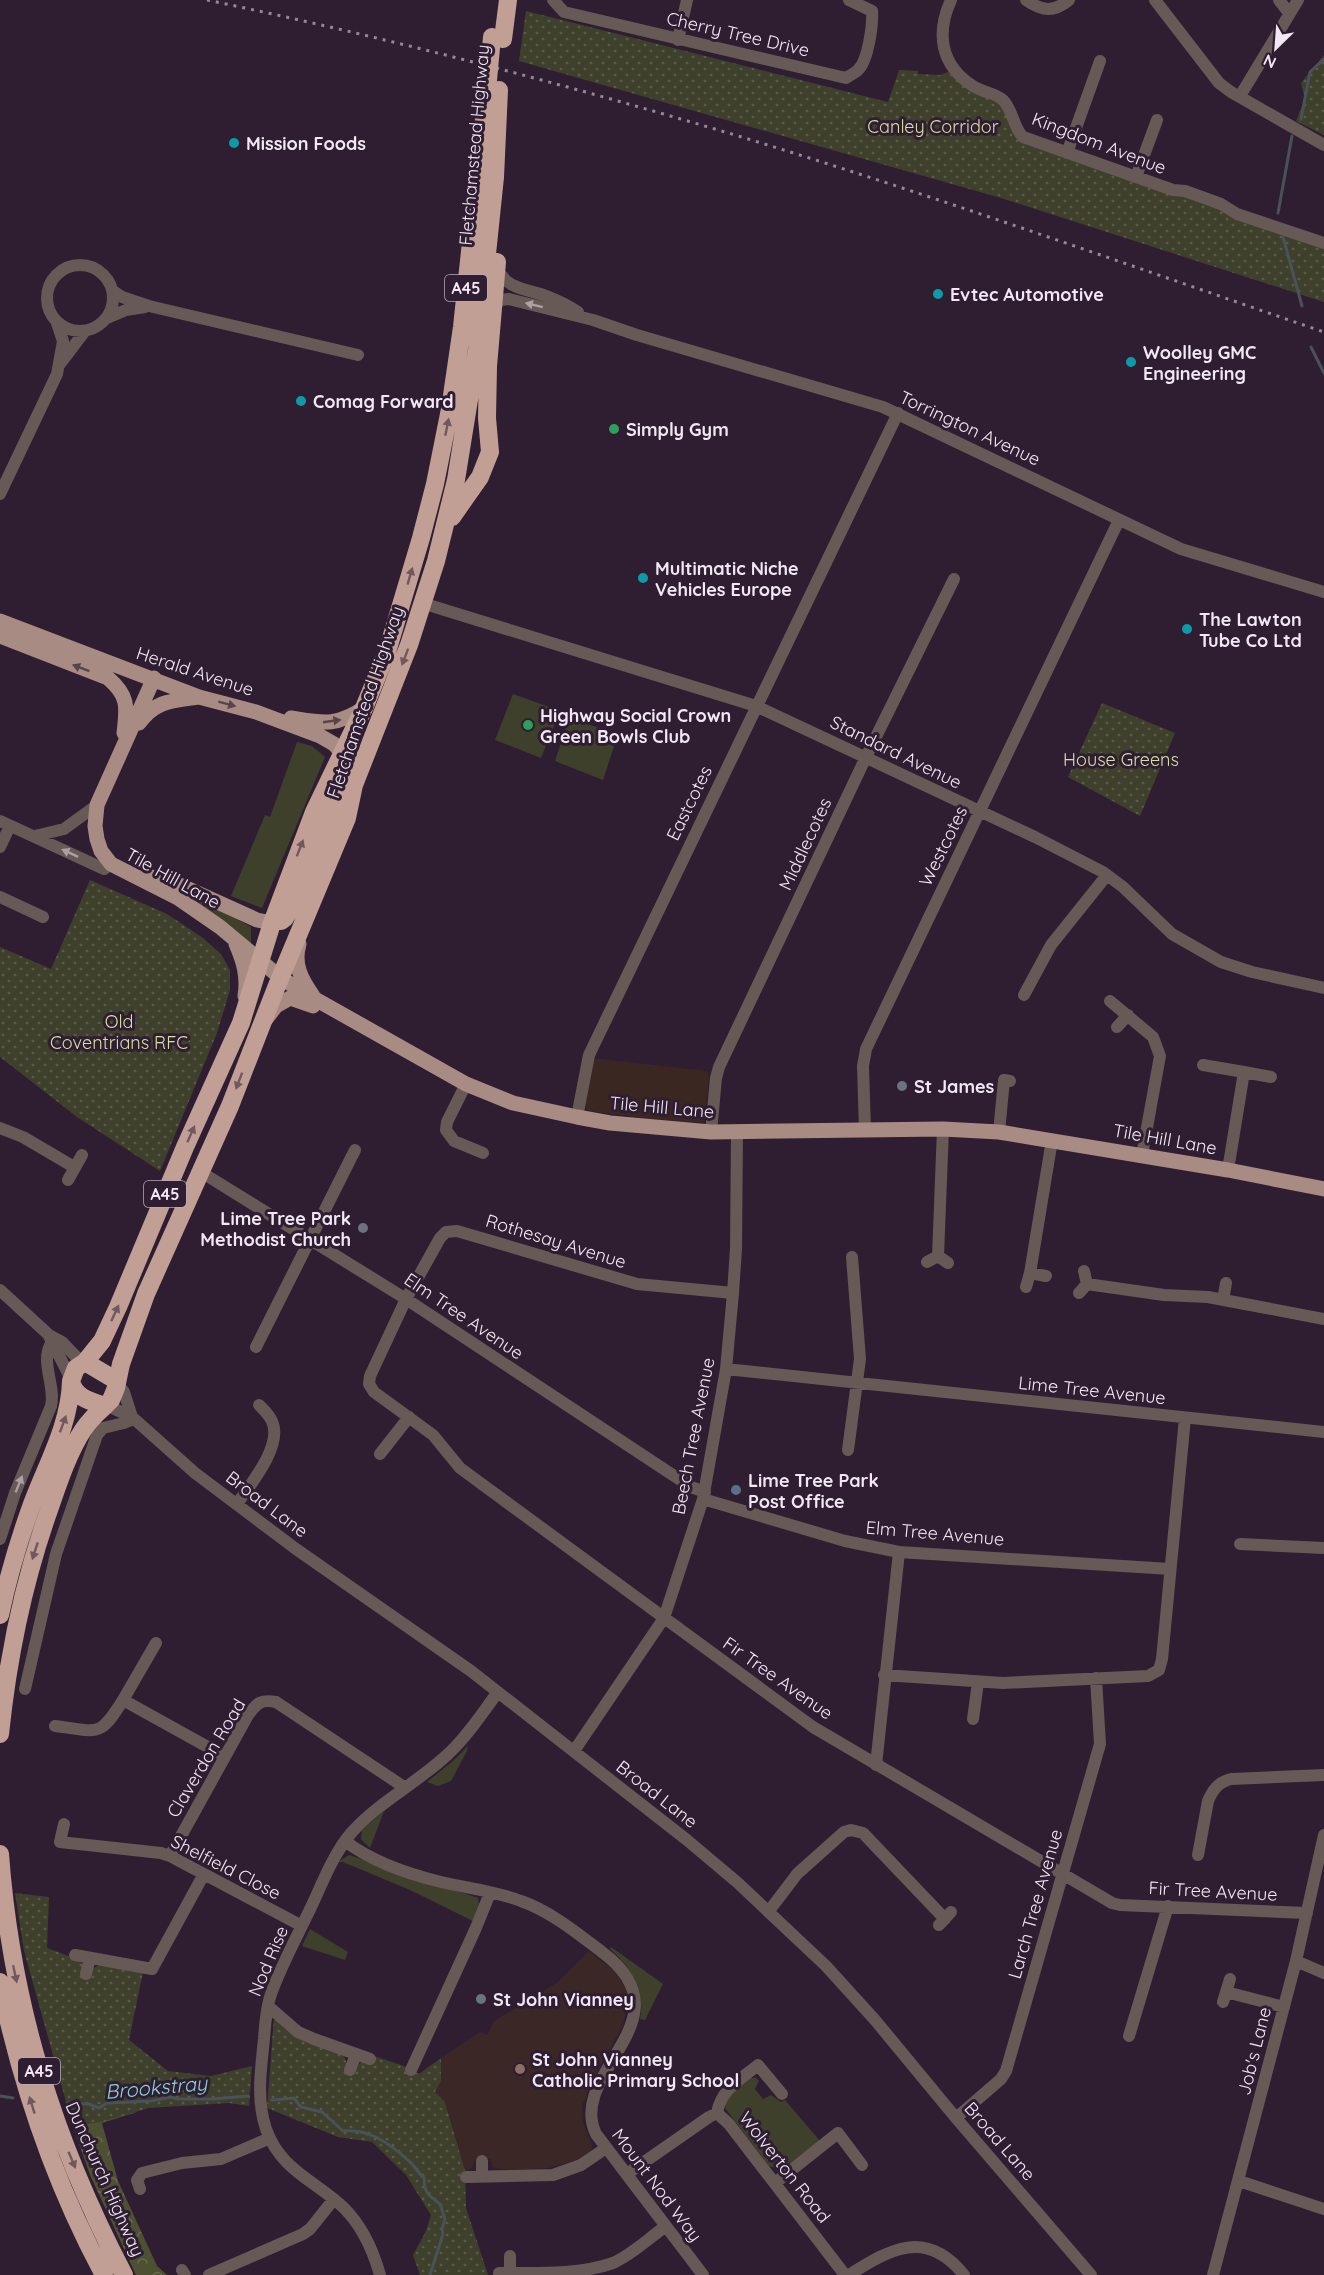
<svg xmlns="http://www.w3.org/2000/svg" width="1324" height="2275" font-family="Quicksand,sans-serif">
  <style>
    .commercial { fill: #3a2722 }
    .education { fill: #3a2726 }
    .grass { fill: #3e402c }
    .forest { fill: url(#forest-crowns) }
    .park { fill: url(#park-dots) }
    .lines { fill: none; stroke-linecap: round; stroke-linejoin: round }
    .stream { stroke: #495258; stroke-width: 3 }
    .minor { stroke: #675955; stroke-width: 12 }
    .major { stroke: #a88b83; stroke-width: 15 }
    .highway { stroke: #c29f95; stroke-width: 18 }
    .rail { stroke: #968798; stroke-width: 3; stroke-dasharray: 3 6; stroke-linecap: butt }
    .highway-bridge { stroke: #c29f95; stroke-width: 18 }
    .oneway { fill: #ada0a5 }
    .oneway2 { fill: #71585f }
    .oneway3 { fill: #59444e }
    .culture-dot { fill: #0f9aa8; stroke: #2f1e32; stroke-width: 2 }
    .leisure-dot { fill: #2e9e5b; stroke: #2f1e32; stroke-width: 2 }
    .worship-dot { fill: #6b7280; stroke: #2f1e32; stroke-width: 2 }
    .service-dot { fill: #5c6f8a; stroke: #2f1e32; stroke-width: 2 }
    .education-dot { fill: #8d6e63; stroke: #2f1e32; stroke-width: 2 }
    .labels { text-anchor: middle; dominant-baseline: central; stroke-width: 6; stroke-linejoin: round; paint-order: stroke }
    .shield { fill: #2f1e32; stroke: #b8abba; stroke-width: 1.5 }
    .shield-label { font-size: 16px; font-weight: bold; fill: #f3e7f5 }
    .street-label { font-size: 18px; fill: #f3e7f5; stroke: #2f1e32 }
    .park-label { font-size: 18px; fill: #d9dfa3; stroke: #2f1e32 }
    .poi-label { font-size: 18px; font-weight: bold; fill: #f3e7f5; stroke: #2f1e32; text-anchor: start }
    .water-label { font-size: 20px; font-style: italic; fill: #85d5da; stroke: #2f1e32 }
  </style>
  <defs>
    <pattern id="forest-crowns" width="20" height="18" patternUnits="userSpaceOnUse" patternTransform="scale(1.5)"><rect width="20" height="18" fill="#4e5131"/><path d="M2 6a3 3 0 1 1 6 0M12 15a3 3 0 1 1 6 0" fill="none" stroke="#686a4f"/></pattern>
    <pattern id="park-dots" width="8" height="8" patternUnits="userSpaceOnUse" patternTransform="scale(1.5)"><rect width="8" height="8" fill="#3e402c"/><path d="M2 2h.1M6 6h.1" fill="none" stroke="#5a5c4b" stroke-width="1.8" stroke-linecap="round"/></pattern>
  </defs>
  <rect width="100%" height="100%" fill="#2f1e32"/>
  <!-- commercial -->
  <path class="commercial" d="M591,1058L707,1071L709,1076L704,1122H673L589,1111L583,1105Z"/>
  <!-- education -->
  <path class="education" d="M589,1951L614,1971L625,1987L628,2000L623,2025L593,2080L582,2106L583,2123L592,2145L591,2151L581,2158L566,2163L549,2168L530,2169H499L493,2167L490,2159H476L471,2169L465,2171L445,2102L435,2092L441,2081V2058L480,2032L487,2035L494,2021L558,1982Z"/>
  <!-- grass -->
  <path class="grass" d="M513,694L560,711L541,758L495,740Z
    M569,718L618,734L603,780L555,761Z
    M297,742L312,746L325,757L262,908L231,896L265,815L270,817Z
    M173,886L210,904L251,927V946Z
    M468,1746L467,1751L451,1781L438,1786L427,1782L453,1761Z
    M384,1811L370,1848L361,1839L362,1830Z
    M349,1855L478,1898L479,1904L473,1921L410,1890L343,1862H338Z
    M310,1929L348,1952L345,1960L302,1946Z
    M611,1947L663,1984L645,2020L640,2019C646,1990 631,1967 610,1949Z
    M751,2078H756L759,2081L755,2089L763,2099L771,2095L781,2102L785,2100L820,2141L780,2170L769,2166L725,2108L727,2097Z"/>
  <!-- forest -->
  <path class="forest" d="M137,2112L102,2123L118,2181L157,2266L167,2275H136L90,2175L70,2118Z"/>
  <!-- park -->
  <path class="park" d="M526,11L888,102L899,70L918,71V74L940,75L948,72L967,89L1001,105L1016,137L1027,145L1174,195L1184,196L1324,249V302L1001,198L519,61Z
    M1324,55V135L1296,121L1305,99L1301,83Z
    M1102,703L1175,733L1140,816L1068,777Z
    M90,880L167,914L203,938L221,954L230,970V990L217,1033L160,1171L77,1117L0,1057V947L51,969Z
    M15,1893L49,1897L47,1948L77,1959L82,1964L92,1969L99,1965L143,1972L129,2040L168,2071L211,2076L252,2066L249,2106L229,2103L149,2108L105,2121L73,2127L24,1951Z
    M274,2017L343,2054L347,2064L355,2067L371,2055L404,2066L419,2074L441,2058V2081L435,2092L445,2102L465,2171L466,2208L488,2275H420L413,2255L426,2231L431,2215L406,2175L372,2142L338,2137L267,2108Z"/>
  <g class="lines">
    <!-- stream -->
    <path class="stream" d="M1301,119L1310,72L1324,59
      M1278,213L1292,136
      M1283,237L1302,306
      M1311,347L1324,373
      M0,2096L13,2098
      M272,2100L294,2098L301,2107L322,2112L343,2131C369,2128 390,2144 409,2161C415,2166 418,2173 424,2178C424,2193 429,2196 440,2204L445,2219L442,2229L443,2234L430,2275
      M67,2103L89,2104L99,2108L107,2103L152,2101L170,2097L178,2099H212L248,2096"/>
    <!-- minor -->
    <path class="minor" d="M553,0L564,12L846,78C849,76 855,73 858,70C868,61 873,25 872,11L849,0
      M951,0C936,33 940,65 973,86C982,92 995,93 1003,100C1013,110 1013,127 1023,137L1173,190L1185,191L1221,204L1237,214L1324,243
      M1026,0C1042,11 1053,13 1069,0
      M1155,0L1219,83L1231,92L1324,145
      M1279,0L1289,13
      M678,40L687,0
      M1240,96L1298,0
      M1067,153L1100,61
      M1136,177L1157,120
      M47 298a33 33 0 1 1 66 0a33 33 0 1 1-66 0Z
      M497,268C506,290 529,289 549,297C559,301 569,306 578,312
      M113,291L122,297L149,306L358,355
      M494,306L501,300L509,299L593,320L637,335L883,407L1181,549L1324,592
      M107,318L126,310L145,307
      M60,364L85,331
      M0,494L57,374L63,341L57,323
      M422,603L756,706L1035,837L1103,872L1123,887L1172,934L1221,962L1252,972L1324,988
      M0,821L104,869L111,864
      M35,836L64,829L97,805
      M0,847L10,826
      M0,897L43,917
      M1024,995L1051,945L1107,875
      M1110,1001L1153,1037L1160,1056L1142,1155
      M1117,1027L1128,1015
      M1203,1065L1244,1072L1228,1170
      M1244,1072L1271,1077
      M466,1084L447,1122L446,1130L454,1141L483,1153
      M577,1117L589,1055L898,413
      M0,1128L23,1137L74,1167
      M865,1130L863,1066L866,1049L1119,520
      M711,1132L716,1078L719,1067L866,757L954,579
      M999,1132L1004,1080L1010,1081
      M201,1172L406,1299L691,1487L705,1492
      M68,1180L82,1155
      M938,1256L943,1129
      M927,1262L938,1256L948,1263
      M1030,1273L1046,1276
      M1087,1284L1164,1295L1208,1297L1324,1319
      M1026,1287L1030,1273L1052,1140
      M0,1290L49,1335L62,1342L82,1363
      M733,1293L637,1284L457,1231L446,1232L440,1238L406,1299L370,1376L369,1384L374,1392L433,1435L460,1468L813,1727L1112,1903L1120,1905L1307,1913
      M1079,1293L1087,1284L1084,1271
      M1223,1300L1226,1283
      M49,1336L71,1379
      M256,1347L355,1150
      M726,1369L1324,1432
      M117,1383L124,1392L132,1417
      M106,1405L132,1417L195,1473L296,1549L471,1671L687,1840L738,1883L826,1966L875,2020L956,2118L1091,2275
      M848,1450L860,1359L852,1257
      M380,1454L409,1417
      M703,1499L845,1541L899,1552L1170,1569
      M237,1504C250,1485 281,1448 273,1424C271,1416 264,1410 259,1405
      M0,1539L15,1493L51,1406C56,1385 39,1361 52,1342
      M1240,1544L1324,1548
      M884,1675L1003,1683L1148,1676L1159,1670L1162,1659L1185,1418
      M25,1689L56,1554L97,1435L103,1428L124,1423L134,1419
      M123,1700L156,1643
      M973,1719L978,1682
      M55,1726C98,1731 99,1739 123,1700L224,1756
      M574,1751L664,1618L703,1499L726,1369L733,1293L736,1249L737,1132
      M876,1765L899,1552
      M64,1824L60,1842L161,1853L170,1856L302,1926
      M345,1841C371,1861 408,1874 441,1882C467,1888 495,1891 521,1901C550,1911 577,1933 602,1952C692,2019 566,2072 596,2134L703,2275
      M1198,1855L1208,1801C1213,1789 1219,1782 1231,1779L1324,1775
      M170,1856L248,1715C257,1703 261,1699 276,1702L404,1787
      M769,1911L797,1874L844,1832L851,1830L863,1833L945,1919
      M939,1925L951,1912
      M75,1955L152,1969L204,1874
      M1296,1961L1324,1973
      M86,1974L90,1958
      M1226,1992L1284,2007
      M1223,2002L1230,1979
      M268,2006L298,2032L314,2039L370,2059
      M1129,2036L1168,1906
      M350,2070L356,2054
      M411,2070L475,1930L490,1893
      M717,2113C721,2089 740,2080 758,2065L782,2094
      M956,2118L1001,2079L1006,2071L1100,1744L1096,1678
      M627,2174L709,2117L717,2113L729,2124L845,2275
      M466,2177L553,2175L581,2165L606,2148
      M482,2177V2161
      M1239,2181L1324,2209
      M775,2183L838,2133L862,2165
      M140,2189L137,2180L142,2173L182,2163L221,2159L270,2138
      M182,2270L185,2275
      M499,2273C536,2273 580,2275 613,2263C633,2254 649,2238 666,2226
      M510,2273V2256
      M209,2275L303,2234L310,2229L334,2199
      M380,2275C373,2250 363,2227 344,2208C315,2180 281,2171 266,2129C256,2099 261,2069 264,2039C265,2024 266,2008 271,1994C282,1963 299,1933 313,1903C324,1879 334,1853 352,1832C379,1802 417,1783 447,1755C467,1737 482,1713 498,1692
      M849,2275C890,2249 926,2228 964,2275
      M1213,2275L1296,1961L1324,1835"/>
    <!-- major -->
    <path class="major" d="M0,621L199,697L256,712L320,736L334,744L342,753L354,785
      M0,636L108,678C129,696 127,707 124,733
      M154,678L97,805L95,826L97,839L101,851L111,864L178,898L220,927L281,978L308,995L466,1084L513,1103L577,1117L610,1123L711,1132L943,1129L999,1132L1228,1170L1324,1189
      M291,718C323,723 335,727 364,708
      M139,723C156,700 172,701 199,697
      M151,877L182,886L257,920L272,923
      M236,944C244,962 248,977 245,996
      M299,944C293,964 301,979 313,996
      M266,1019L276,1006L290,998L313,1006"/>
    <!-- highway -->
    <path class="highway" d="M503,39L508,0
      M452,517L480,477L490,452L487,418L488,366L497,262
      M281,921L285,918L292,906L333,810L353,786
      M85,1362L102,1341L118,1307L185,1147L241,1023L272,923L314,812L364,708L387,652L421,538L435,484L450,409L462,327L487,91
      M117,1381L85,1362L76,1368L71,1381C75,1398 90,1401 105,1406L111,1400L116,1388L121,1364L146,1294L230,1106L276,988L347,818L354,785L409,645L436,561L456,480L477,350L495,177L499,90
      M0,1615C8,1577 19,1540 32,1504C47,1464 70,1424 71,1381
      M0,1734C8,1657 23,1583 49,1510C58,1484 68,1453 83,1430C89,1421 97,1413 105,1406
      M0,1854C11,2005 54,2141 124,2275
      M0,1982C21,2084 55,2184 104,2275"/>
    <!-- rail -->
    <path class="rail" d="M207,0C385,37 561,83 735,135C933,195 1128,265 1324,332"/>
    <!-- highway-bridge -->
    <path class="highway-bridge" d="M487,91L492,37"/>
  </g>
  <!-- one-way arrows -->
  <defs><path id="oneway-solid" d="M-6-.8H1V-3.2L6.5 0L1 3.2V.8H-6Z" transform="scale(1.5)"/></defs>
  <g class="oneway">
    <use href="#oneway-solid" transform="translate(534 305) rotate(-166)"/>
    <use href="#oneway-solid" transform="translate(70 853) rotate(-155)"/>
    <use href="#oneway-solid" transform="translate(19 1484) rotate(-68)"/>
  </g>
  <g class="oneway2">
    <use href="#oneway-solid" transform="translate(447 427) rotate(-79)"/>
    <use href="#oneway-solid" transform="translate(410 576) rotate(-74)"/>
    <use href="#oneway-solid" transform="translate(405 657) rotate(111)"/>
    <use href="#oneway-solid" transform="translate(300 848) rotate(-69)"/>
    <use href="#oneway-solid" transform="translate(239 1081) rotate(111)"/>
    <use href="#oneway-solid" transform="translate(191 1134) rotate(-66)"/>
    <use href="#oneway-solid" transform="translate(115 1313) rotate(-65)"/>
    <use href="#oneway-solid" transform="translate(63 1424) rotate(-70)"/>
    <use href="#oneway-solid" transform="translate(35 1551) rotate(108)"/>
    <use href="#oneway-solid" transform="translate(15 1974) rotate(78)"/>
    <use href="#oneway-solid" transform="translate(32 2105) rotate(-107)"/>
    <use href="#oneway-solid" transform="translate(72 2160) rotate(67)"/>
  </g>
  <g class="oneway3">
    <use href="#oneway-solid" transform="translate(81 668) rotate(-159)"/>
    <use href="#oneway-solid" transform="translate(227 704) rotate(15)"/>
    <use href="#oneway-solid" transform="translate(332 721) rotate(-8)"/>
  </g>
  <!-- markers -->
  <g class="culture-dot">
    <circle cx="234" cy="143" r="6"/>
    <circle cx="938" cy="294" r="6"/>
    <circle cx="1131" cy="362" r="6"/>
    <circle cx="301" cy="401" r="6"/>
    <circle cx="643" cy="578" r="6"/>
    <circle cx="1187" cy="629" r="6"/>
  </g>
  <g class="leisure-dot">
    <circle cx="614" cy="429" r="6"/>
    <circle cx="528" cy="725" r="6"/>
  </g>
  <g class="worship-dot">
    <circle cx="902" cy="1086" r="6"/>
    <circle cx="363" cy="1228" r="6"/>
    <circle cx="481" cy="1999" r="6"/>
  </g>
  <circle class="service-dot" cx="736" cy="1490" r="6"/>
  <circle class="education-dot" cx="520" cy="2069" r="6"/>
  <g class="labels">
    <!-- shield labels -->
    <g class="shield">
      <rect x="445" y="275" width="42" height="26" rx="4.5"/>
      <rect x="144" y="1181" width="42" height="26" rx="4.5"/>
      <rect x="18" y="2058" width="42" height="26" rx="4.5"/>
    </g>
    <g class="shield-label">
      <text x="466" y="288">A45</text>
      <text x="165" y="1194">A45</text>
      <text x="39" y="2071">A45</text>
    </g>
    <!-- street labels -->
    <g class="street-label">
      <text transform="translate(738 34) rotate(13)">Cherry Tree Drive</text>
      <text transform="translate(1099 143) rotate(21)">Kingdom Avenue</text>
      <text transform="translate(474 145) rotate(-85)">Fletchamstead Highway</text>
      <text transform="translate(970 428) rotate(25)">Torrington Avenue</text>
      <text transform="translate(195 671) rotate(18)">Herald Avenue</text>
      <text transform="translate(365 702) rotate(-71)">Fletchamstead Highway</text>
      <text transform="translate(896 752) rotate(26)">Standard Avenue</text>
      <text transform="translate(689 803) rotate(-64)">Eastcotes</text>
      <text transform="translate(805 844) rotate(-65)">Middlecotes</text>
      <text transform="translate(943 846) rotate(-64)">Westcotes</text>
      <text transform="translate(173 878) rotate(29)">Tile Hill Lane</text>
      <text transform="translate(662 1107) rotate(5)">Tile Hill Lane</text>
      <text transform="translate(1165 1139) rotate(10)">Tile Hill Lane</text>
      <text transform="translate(556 1241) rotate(17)">Rothesay Avenue</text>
      <text transform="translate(464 1316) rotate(34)">Elm Tree Avenue</text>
      <text transform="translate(1092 1390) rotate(6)">Lime Tree Avenue</text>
      <text transform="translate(693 1436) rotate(-79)">Beech Tree Avenue</text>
      <text transform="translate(267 1504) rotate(37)">Broad Lane</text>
      <text transform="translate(935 1533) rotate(5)">Elm Tree Avenue</text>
      <text transform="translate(778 1678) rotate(35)">Fir Tree Avenue</text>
      <text transform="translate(206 1758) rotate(-59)">Claverdon Road</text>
      <text transform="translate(657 1794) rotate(38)">Broad Lane</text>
      <text transform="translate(226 1867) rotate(27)">Shelfield Close</text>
      <text transform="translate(1213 1891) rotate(3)">Fir Tree Avenue</text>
      <text transform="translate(1035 1904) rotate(-74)">Larch Tree Avenue</text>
      <text transform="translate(268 1961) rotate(-67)">Nod Rise</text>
      <text transform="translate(1254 2051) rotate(-76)">Job's Lane</text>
      <text transform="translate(1000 2141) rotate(49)">Broad Lane</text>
      <text transform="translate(785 2167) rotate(52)">Wolverton Road</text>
      <text transform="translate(105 2179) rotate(66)">Dunchurch Highway</text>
      <text transform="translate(657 2185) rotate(53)">Mount Nod Way</text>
    </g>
    <!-- park labels -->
    <g class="park-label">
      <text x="933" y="126">Canley Corridor</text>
      <text x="1121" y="759">House Greens</text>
      <text x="119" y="1021">Old<tspan x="119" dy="21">Coventrians RFC</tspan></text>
    </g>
    <!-- poi labels -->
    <g class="poi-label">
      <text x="246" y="143">Mission Foods</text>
      <text x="950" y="294">Evtec Automotive</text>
      <text x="1143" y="352">Woolley GMC<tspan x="1143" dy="21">Engineering</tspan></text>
      <text x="313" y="401">Comag Forward</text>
      <text x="626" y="429">Simply Gym</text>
      <text x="655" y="568">Multimatic Niche<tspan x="655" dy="21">Vehicles Europe</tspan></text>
      <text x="1199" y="619">The Lawton<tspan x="1199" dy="21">Tube Co Ltd</tspan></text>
      <text x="540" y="715">Highway Social Crown<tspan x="540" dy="21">Green Bowls Club</tspan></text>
      <text x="914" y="1086">St James</text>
      <text x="351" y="1218" text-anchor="end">Lime Tree Park<tspan x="351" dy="21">Methodist Church</tspan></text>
      <text x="748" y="1480">Lime Tree Park<tspan x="748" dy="21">Post Office</tspan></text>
      <text x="493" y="1999">St John Vianney</text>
      <text x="532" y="2059">St John Vianney<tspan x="532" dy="21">Catholic Primary School</tspan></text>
    </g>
    <!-- water labels -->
    <g class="water-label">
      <text transform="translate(156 2087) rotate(-5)">Brookstray</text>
    </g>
  </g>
  <!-- north arrow -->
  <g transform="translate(1276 48) rotate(205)" stroke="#2f1e32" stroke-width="4.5" paint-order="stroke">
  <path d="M0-4.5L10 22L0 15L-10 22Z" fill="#f3e7f5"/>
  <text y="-9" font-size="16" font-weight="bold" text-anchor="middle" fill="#f3e7f5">N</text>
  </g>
</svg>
